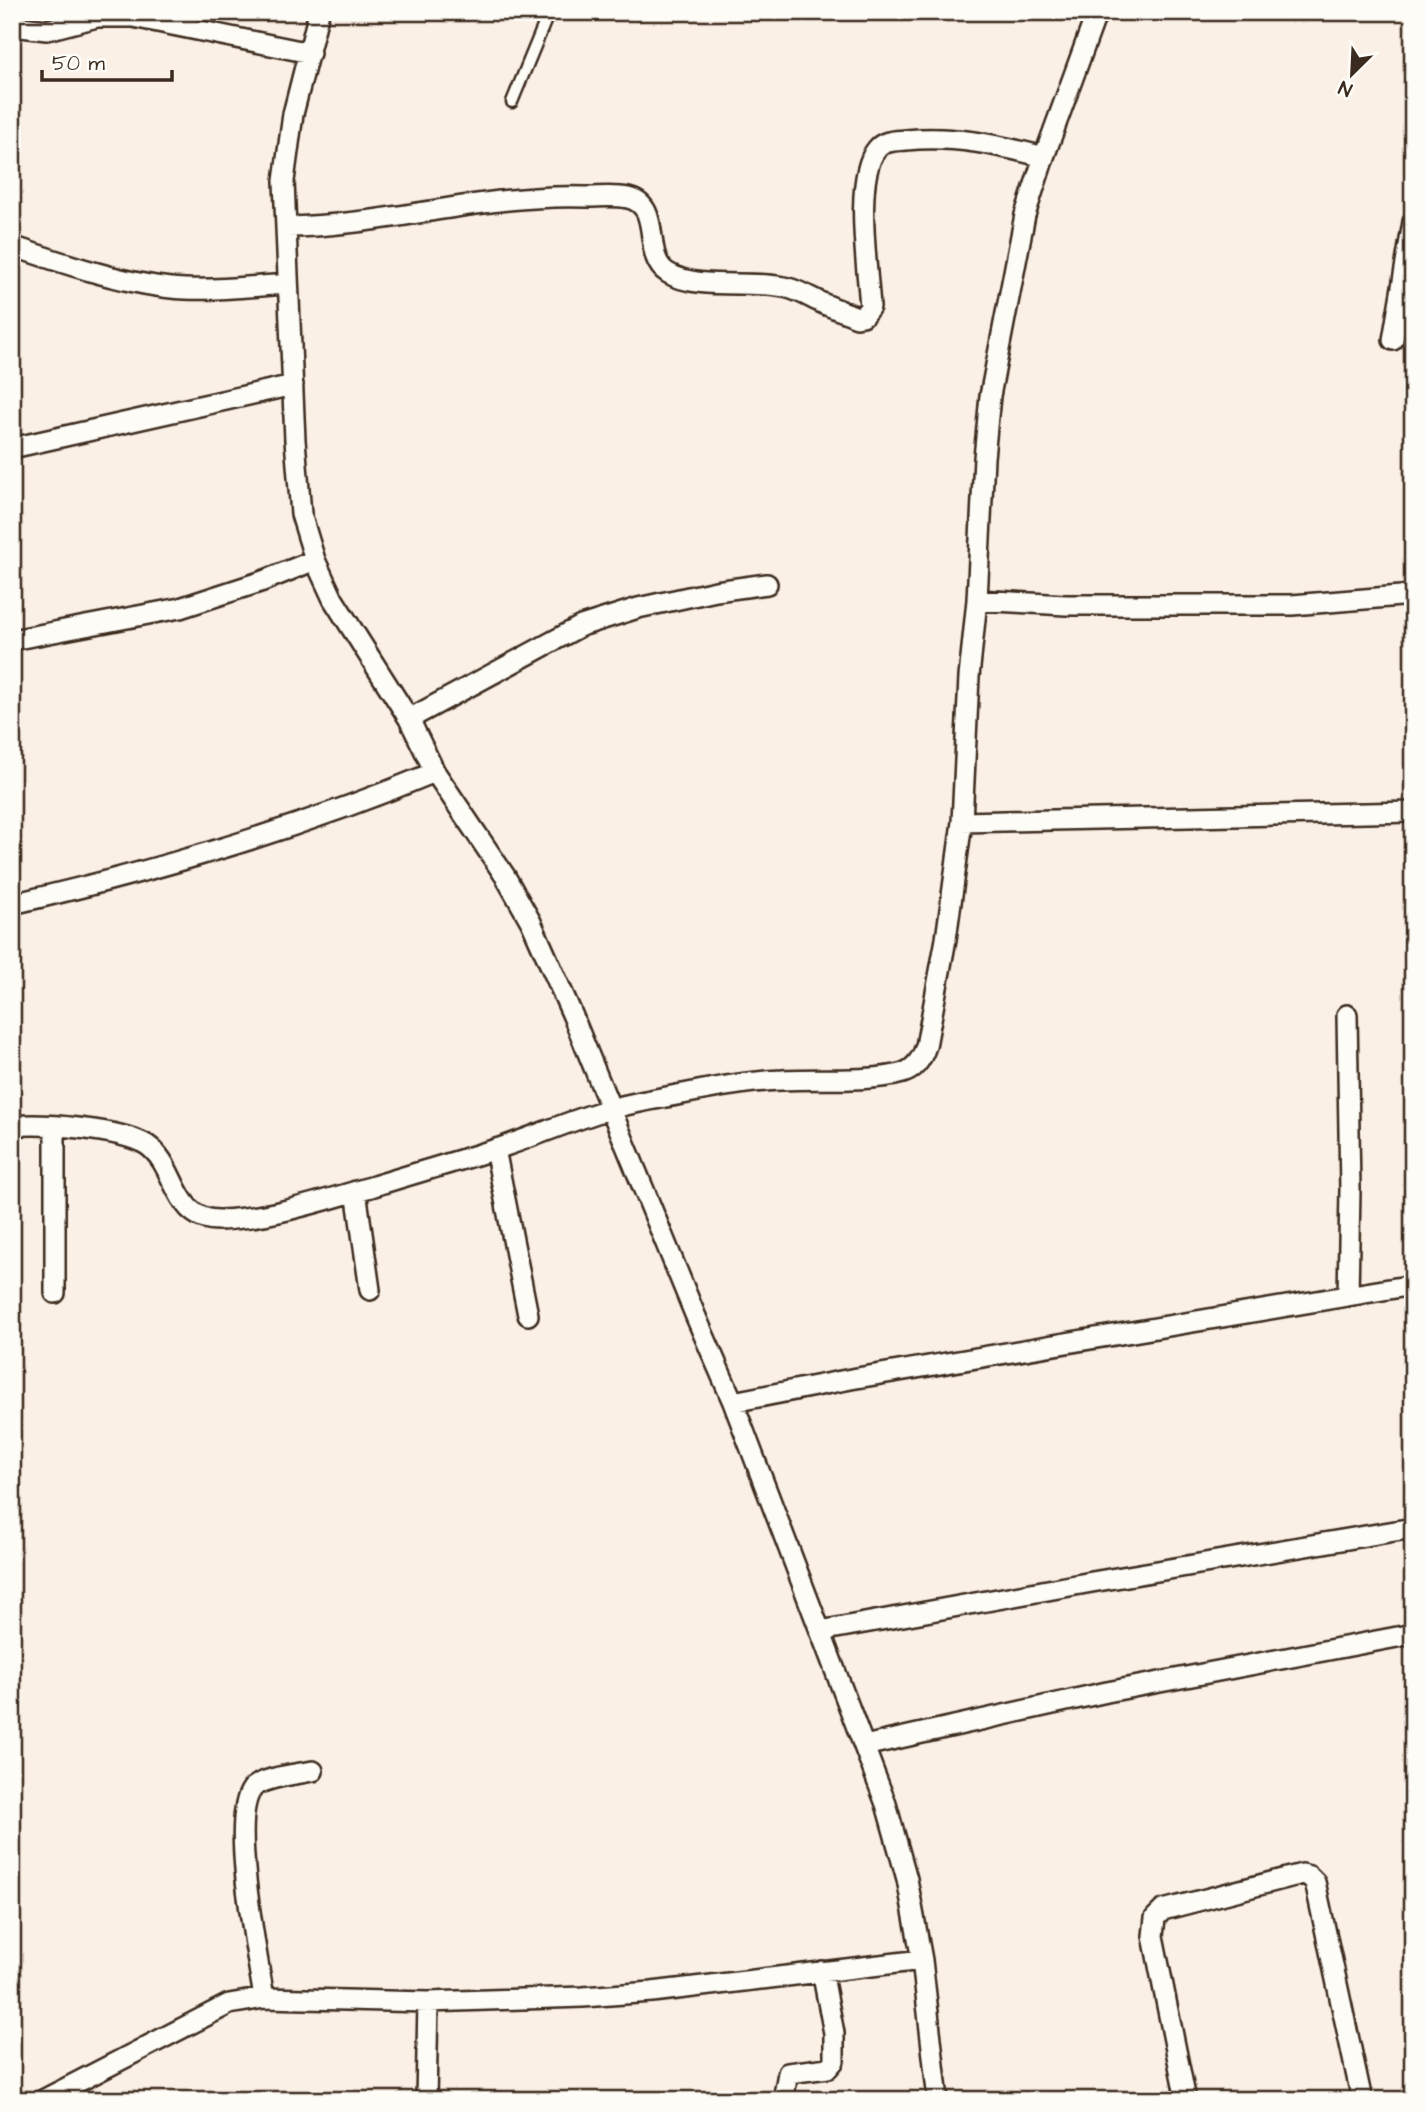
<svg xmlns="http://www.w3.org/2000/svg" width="1425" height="2112" font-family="'Architects Daughter',sans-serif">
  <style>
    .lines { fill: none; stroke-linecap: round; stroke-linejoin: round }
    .service-casing { stroke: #3b2a1e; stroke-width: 15 }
    .minor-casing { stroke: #3b2a1e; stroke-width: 24 }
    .service { stroke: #fdfcf7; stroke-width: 10 }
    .minor { stroke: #fdfcf7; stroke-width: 19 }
  </style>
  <rect width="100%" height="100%" fill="#faf0e5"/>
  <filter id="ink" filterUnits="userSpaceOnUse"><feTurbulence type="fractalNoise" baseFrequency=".0143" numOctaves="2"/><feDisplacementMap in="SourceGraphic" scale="14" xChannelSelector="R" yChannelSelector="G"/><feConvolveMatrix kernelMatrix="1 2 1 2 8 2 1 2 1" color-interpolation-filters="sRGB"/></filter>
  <g filter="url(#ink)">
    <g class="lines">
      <defs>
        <path id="service" d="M512,102L549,12"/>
        <path id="minor" d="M319,12L293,114L284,181L295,440L301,514L315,560L333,599L409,719L435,772L505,876L531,922L572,1014L696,1317L733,1402L886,1804L907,1879L922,1960L938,2100
          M12,26L47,30L97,17H133L310,53
          M286,227C387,226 485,193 586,197C599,197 615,195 628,198C664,206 641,257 668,273C697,291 754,279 788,288C800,291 811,298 822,303C833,308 845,312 857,317L863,316L870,307C868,271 853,177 877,149C884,140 896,141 906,140C954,135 998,145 1044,157
          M12,246C62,263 133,287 185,289C219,291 254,286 288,284
          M1393,340L1413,222
          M12,448L293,385
          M977,600L1066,605H1292L1413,595
          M12,640L180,608L263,581L315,560
          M409,719L581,626L638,608L716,591L767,584
          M962,822L1413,812
          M12,904C156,871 299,829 435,772
          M1347,1015L1350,1190L1348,1296
          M12,1126C43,1123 121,1129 147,1145C178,1166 172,1221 220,1220C271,1218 325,1200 374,1186C415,1173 455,1162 496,1149C534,1137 571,1120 610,1109C635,1102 662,1098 688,1093C718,1087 751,1081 782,1080C815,1078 873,1082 903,1073C916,1069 922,1058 926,1046L946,939L962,822L969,677L977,600L984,458L990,396L1025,215L1044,157L1097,12
          M55,1127V1293
          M495,1149L528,1315
          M356,1191L370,1290
          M733,1402L851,1379L1413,1285
          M820,1631L1092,1582L1413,1528
          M864,1746L1107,1692L1413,1634
          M264,1998C258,1958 229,1819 252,1789C262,1777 298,1774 313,1771
          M43,2100L229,2004L264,1998L428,2002L583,1997L652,1992L922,1960
          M426,2100L428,2002
          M783,2100L788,2073L828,2068L834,2061V2033L822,1971
          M1186,2100L1153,1936L1155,1918L1163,1910L1302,1874L1309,1876L1315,1882L1362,2100"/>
      </defs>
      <!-- service casing -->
      <use href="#service" class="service-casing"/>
      <!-- minor casing -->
      <use href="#minor" class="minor-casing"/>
      <!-- service -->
      <use href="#service" class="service"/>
      <!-- minor -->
      <use href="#minor" class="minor"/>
    </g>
  </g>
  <!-- margin -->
  <rect width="1425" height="2112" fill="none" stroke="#fdfcf7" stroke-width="42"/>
  <rect x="21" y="21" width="1383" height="2070" fill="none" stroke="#3b2a1e" stroke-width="2.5" filter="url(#ink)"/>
  <!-- north arrow -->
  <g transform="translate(1352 74) rotate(204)" stroke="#fdfcf7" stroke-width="5" paint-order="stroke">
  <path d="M0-5L12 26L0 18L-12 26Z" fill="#3b2a1e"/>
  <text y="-10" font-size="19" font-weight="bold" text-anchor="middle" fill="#3b2a1e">N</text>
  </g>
  <!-- scale -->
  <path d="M42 70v10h130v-10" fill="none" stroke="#3b2a1e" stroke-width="3.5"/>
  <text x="52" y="70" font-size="21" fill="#3b2a1e" stroke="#fdfcf7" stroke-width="5" paint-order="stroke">50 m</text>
</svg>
